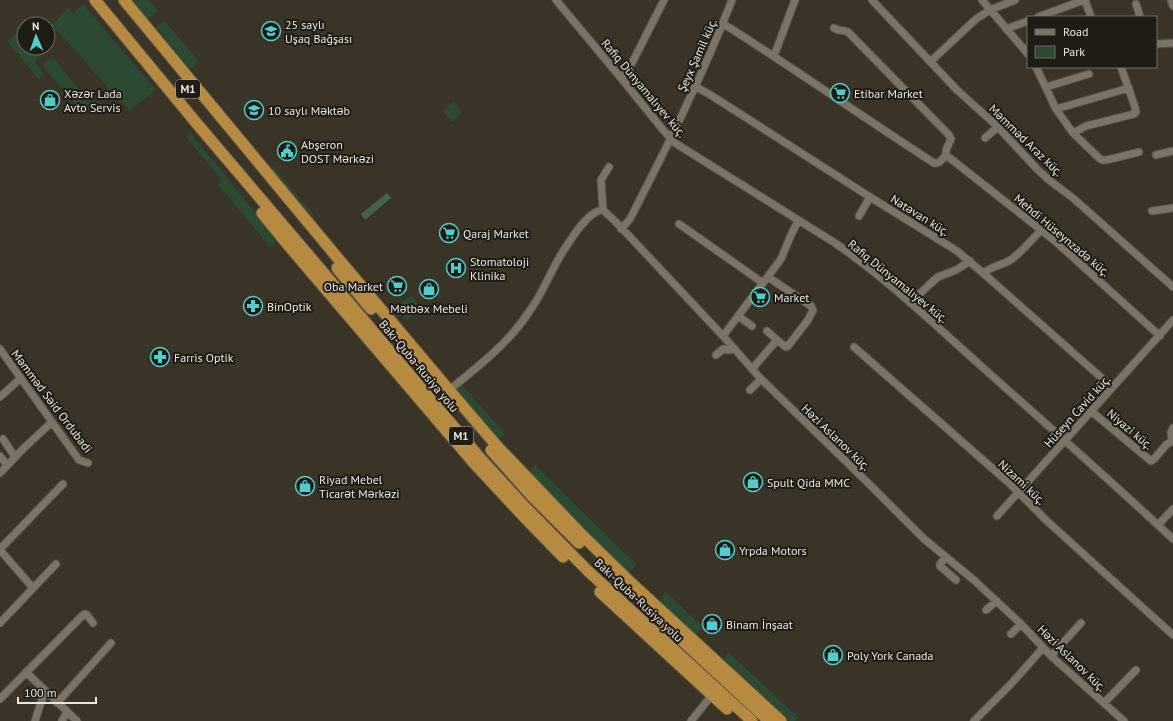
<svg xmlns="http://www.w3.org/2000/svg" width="1173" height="721" font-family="'PT Sans',sans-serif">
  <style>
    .green { fill: #2c4932 }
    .forest { fill: #436449 }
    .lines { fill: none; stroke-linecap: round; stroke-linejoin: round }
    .minor-casing { stroke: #555146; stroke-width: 9 }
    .highway-casing { stroke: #555146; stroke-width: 13 }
    .minor { stroke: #7a7466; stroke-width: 7 }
    .highway { stroke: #b78a42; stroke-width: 11 }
    .labels { text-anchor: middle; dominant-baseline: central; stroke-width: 4; stroke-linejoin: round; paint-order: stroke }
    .shield { fill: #1f1c16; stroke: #ada9a2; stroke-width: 1 }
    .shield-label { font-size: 11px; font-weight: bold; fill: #eae6de }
    .poi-label { font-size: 12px; fill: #eae6de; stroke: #1f1c16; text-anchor: start }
    .street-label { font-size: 12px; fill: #eae6de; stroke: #1f1c16 }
  </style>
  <rect width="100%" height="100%" fill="#3a3427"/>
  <!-- green -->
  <path class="green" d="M131,0H149L158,11L147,19Z
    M83,4L156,90L129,111L52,25L68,8L74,13Z
    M165,21L199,62L190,70L155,27Z
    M24,27V48H44L46,51L35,61L44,75L38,79L7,41Z
    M53,57L93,107L84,115L44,67L45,63Z
    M454,102L462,113L452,122L443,111Z
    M190,132L257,215L276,242L271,248L218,185L221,179L186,137Z
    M273,166L314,215L312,221L267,167Z
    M411,295L418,304L410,311L413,315L407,320L402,314L395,320L389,312Z
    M461,384L505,434L498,440L454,390Z
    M535,465L637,565L627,573L528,474Z
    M666,592L703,627L695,635L658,601Z
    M728,652L799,718L795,721H790L723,661Z"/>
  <!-- forest -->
  <path class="forest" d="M387,193L391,198L365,220L361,214Z"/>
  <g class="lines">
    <defs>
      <path id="minor" d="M556,0L621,78L664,131L675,143L835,243C887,279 934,324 981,366C1045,423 1110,480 1173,539
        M872,0L957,90L998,127L1037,169L1049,180L1073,198L1173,287
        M982,0L1028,54
        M1085,0L1091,17
        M1171,0L1173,6
        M1136,4L1140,17
        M1038,17L1084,0
        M723,24L730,28C799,72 866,119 934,163C940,164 942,159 946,155L1055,241L1160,336
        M834,28C839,32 843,29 848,32L949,135L951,139L946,150V155
        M1006,29L1028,21
        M1156,44L1173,43
        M774,56L795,0
        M930,62L976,19L990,10L1015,0
        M1036,67L1056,109L1073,133L1099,158L1102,160H1107L1139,152
        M621,78L631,65L664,0
        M696,87L709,94L870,197L957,251L983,273L1112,387
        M1046,87L1089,74
        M1056,109L1129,88
        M1073,133L1086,126L1134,114L1136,112L1135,107L1121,67
        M985,138L998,127
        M1156,155L1173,151
        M603,210L601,180L609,167
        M1152,211L1173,208
        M859,216L870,197
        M679,224L763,283
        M621,229L630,219C667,147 703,75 732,0
        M983,273C992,266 1003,265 1012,259C1022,251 1032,240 1041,230
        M910,303L930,284L938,277L956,270L970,261
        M738,316L752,326
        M767,331L777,340
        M723,336L781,259L791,235L798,221
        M854,347L1008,482L1047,521L1173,635
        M0,349L79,460L88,463
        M716,355L723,349L729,350L735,349
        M752,369L777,340L786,347L788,346L808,320L813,310L811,306L768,277
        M449,390C479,366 510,342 531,309C543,292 551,271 562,253C569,242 588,210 603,210L616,222L723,336L761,379L862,477L923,538L975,581L1021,624L1051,656L1124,721
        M750,390L761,379
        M0,397L21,378
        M1091,411L1151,461L1154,459L1167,444L1173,441
        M3,439L15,457
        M1172,441L1171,432L1173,428
        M0,456L7,465
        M0,473L24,448L52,422
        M997,516L1173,320
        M1158,525L1173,509
        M0,549L63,484
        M0,550L33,588
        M946,557L940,564V566L956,580
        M986,610L997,601
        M0,623L56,564
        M1011,634L1021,624
        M1051,656L1081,623
        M26,672L77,721
        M0,699L83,615L85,614L87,615L93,623
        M57,703L111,643
        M1104,703L1136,670
        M35,721L41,702L46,692
        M62,721L67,712
        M691,721L712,695
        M974,721L1010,685L1043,648"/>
      <path id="highway" d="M95,0L198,125L378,337L480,458L521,503L589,572L752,721
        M124,0L331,250L449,390L497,446L583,536L627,579L781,721
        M262,213L288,245L473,462L525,518L563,557
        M337,268L371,309
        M491,450L531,495L579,543
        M600,592L727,709
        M661,621L769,721"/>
    </defs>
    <!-- minor casing -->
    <use href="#minor" class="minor-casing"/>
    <!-- highway casing -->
    <use href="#highway" class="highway-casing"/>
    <!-- minor -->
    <use href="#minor" class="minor"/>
    <!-- highway -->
    <use href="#highway" class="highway"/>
  </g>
  <!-- icons -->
  <defs>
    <symbol id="school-ring" viewBox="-11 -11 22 22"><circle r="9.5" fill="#1f1c16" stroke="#52cdcd" stroke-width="1.5"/><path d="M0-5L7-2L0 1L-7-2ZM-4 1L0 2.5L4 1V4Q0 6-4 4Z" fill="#52cdcd"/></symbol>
    <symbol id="supermarket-ring" viewBox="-11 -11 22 22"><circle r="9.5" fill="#1f1c16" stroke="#52cdcd" stroke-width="1.5"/><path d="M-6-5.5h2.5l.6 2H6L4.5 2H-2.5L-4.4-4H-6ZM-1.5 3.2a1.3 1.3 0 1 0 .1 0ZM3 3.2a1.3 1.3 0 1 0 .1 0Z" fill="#52cdcd"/></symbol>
    <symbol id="shop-ring" viewBox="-11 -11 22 22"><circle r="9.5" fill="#1f1c16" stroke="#52cdcd" stroke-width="1.5"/><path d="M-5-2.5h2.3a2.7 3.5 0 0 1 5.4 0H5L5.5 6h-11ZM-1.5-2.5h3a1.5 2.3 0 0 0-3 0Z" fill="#52cdcd"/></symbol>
    <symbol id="civic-ring" viewBox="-11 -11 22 22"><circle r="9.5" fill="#1f1c16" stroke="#52cdcd" stroke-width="1.5"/><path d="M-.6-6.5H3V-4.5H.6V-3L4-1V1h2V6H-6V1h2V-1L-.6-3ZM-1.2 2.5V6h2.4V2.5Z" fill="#52cdcd"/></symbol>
    <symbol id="hospital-ring" viewBox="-11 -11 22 22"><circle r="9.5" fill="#1f1c16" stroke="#52cdcd" stroke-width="1.5"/><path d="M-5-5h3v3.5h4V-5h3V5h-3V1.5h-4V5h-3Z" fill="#52cdcd"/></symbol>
    <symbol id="pharmacy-ring" viewBox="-11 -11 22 22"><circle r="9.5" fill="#1f1c16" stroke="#52cdcd" stroke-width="1.5"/><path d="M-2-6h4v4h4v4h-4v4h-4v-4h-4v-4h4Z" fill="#52cdcd"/></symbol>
  </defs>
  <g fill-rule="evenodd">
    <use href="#school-ring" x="260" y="20" width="22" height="22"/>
    <use href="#supermarket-ring" x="829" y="82" width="22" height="22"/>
    <use href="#shop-ring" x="39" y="89" width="22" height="22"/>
    <use href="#school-ring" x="243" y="99" width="22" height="22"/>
    <use href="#civic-ring" x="276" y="140" width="22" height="22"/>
    <use href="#supermarket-ring" x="438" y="222" width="22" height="22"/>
    <use href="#hospital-ring" x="445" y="257" width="22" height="22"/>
    <use href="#supermarket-ring" x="386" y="275" width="22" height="22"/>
    <use href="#shop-ring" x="418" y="278" width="22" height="22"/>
    <use href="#supermarket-ring" x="749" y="286" width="22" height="22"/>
    <use href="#pharmacy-ring" x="242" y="295" width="22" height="22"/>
    <use href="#pharmacy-ring" x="149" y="346" width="22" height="22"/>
    <use href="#shop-ring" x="742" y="471" width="22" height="22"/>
    <use href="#shop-ring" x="294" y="475" width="22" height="22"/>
    <use href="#shop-ring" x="714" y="539" width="22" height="22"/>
    <use href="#shop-ring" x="701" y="613" width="22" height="22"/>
    <use href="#shop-ring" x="822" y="644" width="22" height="22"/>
  </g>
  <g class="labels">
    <!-- shield labels -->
    <g class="shield">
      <rect x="176" y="80" width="24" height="18" rx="3"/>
      <rect x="449" y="427" width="24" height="18" rx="3"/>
    </g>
    <g class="shield-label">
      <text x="188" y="89">M1</text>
      <text x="461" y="436">M1</text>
    </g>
    <!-- poi labels -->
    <g class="poi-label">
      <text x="285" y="24">25 saylı<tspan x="285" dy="14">Uşaq Bağşası</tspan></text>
      <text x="64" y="93">Xəzər Lada<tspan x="64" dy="14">Avto Servis</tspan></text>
      <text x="854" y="93">Etibar Market</text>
      <text x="268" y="110">10 saylı Məktəb</text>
      <text x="301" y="144">Abşeron<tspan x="301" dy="14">DOST Mərkəzi</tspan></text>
      <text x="463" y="233">Qaraj Market</text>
      <text x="470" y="261">Stomatoloji<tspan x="470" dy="14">Klinika</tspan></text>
      <text x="383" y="286" text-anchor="end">Oba Market</text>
      <text x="774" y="297">Market</text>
      <text x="267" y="306">BinOptik</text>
      <text x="429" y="308" text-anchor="middle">Mətbəx Mebeli</text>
      <text x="174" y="357">Farris Optik</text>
      <text x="319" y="479">Riyad Mebel<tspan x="319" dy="14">Ticarət Mərkəzi</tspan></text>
      <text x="767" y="482">Spult Qida MMC</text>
      <text x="739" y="550">Yrpda Motors</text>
      <text x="726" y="624">Binam İnşaat</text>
      <text x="847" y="655">Poly York Canada</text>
    </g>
    <!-- street labels -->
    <g class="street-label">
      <text transform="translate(697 55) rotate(-66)">Şeyx Şamil küç.</text>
      <text transform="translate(644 88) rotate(50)">Rafiq Dünyamalıyev küç.</text>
      <text transform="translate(1026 140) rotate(44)">Məmməd Araz küç.</text>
      <text transform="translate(920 215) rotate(32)">Natəvan küç.</text>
      <text transform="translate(1062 235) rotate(40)">Mehdi Hüseynzadə küç.</text>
      <text transform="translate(898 281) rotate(39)">Rafiq Dünyamalıyev küç.</text>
      <text transform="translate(419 366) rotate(50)">Bakı-Quba-Rusiya yolu</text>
      <text transform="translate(52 401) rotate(53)">Məmməd Səid Ordubadi</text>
      <text transform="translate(1077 411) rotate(-48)">Hüseyn Cavid küç.</text>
      <text transform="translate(1130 429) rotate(40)">Niyazi küç.</text>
      <text transform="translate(836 437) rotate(44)">Həzi Aslanov küç.</text>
      <text transform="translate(1022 482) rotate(43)">Nizami küç.</text>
      <text transform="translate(639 600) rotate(43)">Bakı-Quba-Rusiya yolu</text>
      <text transform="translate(1072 658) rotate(44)">Həzi Aslanov küç.</text>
    </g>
  </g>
  <!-- legend -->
  <rect x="1027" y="16" width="130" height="52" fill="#1f1c16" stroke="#706d66"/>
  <rect x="1035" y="29" width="20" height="6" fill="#7a7466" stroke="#706d66"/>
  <text x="1063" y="36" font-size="12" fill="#eae6de">Road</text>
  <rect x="1035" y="46" width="20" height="12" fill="#2c4932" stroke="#706d66"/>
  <text x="1063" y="56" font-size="12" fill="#eae6de">Park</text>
  <!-- north arrow -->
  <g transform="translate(36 36) rotate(358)"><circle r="19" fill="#1f1c16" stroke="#706d66"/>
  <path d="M0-3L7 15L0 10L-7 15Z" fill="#52cdcd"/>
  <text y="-6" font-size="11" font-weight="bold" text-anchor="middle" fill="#eae6de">N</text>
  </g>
  <!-- scale -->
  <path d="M18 697v6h78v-6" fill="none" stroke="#eae6de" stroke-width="2"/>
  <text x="24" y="697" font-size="12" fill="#eae6de" stroke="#1f1c16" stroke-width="3" paint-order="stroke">100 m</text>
</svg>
